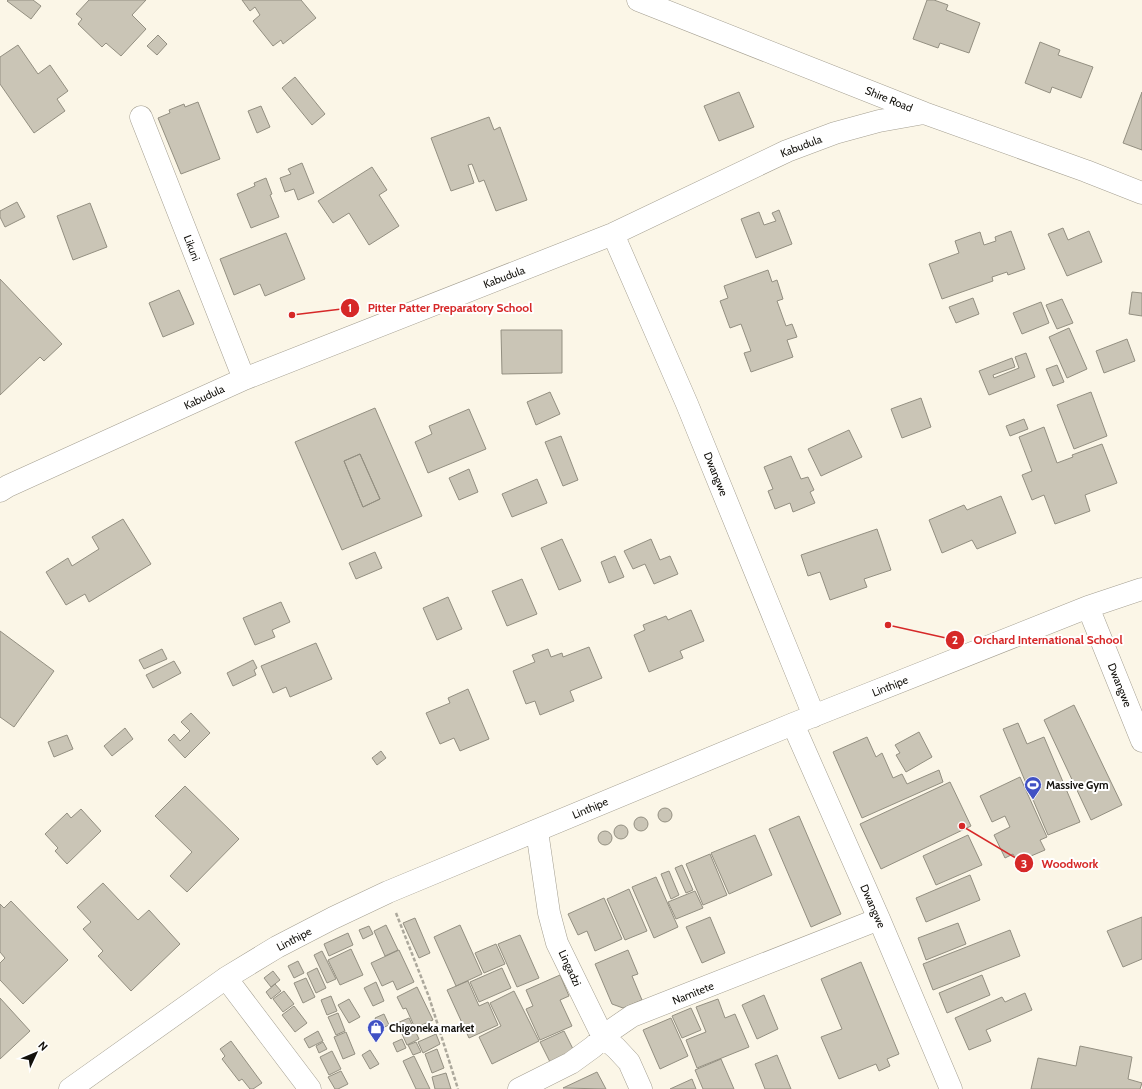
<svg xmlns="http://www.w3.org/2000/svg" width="1142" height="1089" font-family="Cabin,sans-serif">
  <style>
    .building { fill: #cac5b6; stroke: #938f81; fill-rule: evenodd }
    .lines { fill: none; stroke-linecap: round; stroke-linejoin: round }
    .street-casing { stroke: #a49f91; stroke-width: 23 }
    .path { stroke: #aca89c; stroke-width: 2.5; stroke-dasharray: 4 2; stroke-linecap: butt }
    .street { stroke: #fff; stroke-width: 22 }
    .labels { text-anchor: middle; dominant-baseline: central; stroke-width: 4; stroke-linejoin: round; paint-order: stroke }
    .street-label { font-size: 11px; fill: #13110c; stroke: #fff }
    .poi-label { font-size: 11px; font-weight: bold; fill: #13110c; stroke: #fff; text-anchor: start }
    .leader { fill: none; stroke: #d62828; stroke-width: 1.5 }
    .callout-dot { fill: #d62828; stroke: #fff; stroke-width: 1.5 }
    .mark-label { font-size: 12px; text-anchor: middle; font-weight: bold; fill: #fff }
    .callout-label { font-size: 12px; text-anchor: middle; font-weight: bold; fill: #d62828; stroke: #fff; stroke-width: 4; stroke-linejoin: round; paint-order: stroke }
  </style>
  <rect width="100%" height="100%" fill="#fbf6e7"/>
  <!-- building -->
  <path class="building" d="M8,0H33L41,6L31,19L7,1Z
    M89,0H146L132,15L146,29L121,56L106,43L102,47L78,24L82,19L76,14Z
    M242,0H301L316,18L283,44L281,40L273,46L253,21L260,15L255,7L250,11Z
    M927,0H934L948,5L946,10L980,23L969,53L940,43L938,48L913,39Z
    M158,35L167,44L157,55L147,46Z
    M1040,42L1060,50L1058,55L1093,67L1081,98L1052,87L1050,93L1025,83Z
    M18,45L38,74L50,65L68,91L57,99L65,111L34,133L0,84V57Z
    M295,77L325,114L312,125L282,88Z
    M739,92L754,127L719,141L704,106Z
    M1142,92V150L1123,143Z
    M198,102L220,159L181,174L158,118L170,113L169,110L184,104L185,107Z
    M261,106L270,127L257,133L248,111Z
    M489,117L494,130L500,127L527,200L496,211L484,180L479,182L472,164L468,165L474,183L451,191L431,138Z
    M302,163L314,193L298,200L294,189L285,192L280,178L291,174L288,169Z
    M372,167L387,190L379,195L399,226L369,245L349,213L333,223L318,201Z
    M266,178L272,194L270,195L279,217L251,228L237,194L255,186L254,183Z
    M17,202L25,217L5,227L0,217V211Z
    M90,203L107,247L73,260L57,216Z
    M779,210L792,244L756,258L741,219L759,212L764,225L776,221L772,213Z
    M1063,228L1068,240L1089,231L1102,262L1067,276L1048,234Z
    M1011,231L1025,269L1008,275L1007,272L992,277L993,281L942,299L929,264L959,253L955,241L980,232L984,245L996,241L995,237Z
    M286,233L305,279L265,296L260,284L234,295L220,259Z
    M768,270L772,282L777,280L783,299L777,301L786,326L792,324L797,337L787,340L793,357L751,372L744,353L751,351L741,324L730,328L720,301L728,298L724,286Z
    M0,279L62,344L44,361L40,357L0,395Z
    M179,290L194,324L163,337L149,303Z
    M1132,292L1142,293V316L1129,314Z
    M973,298L979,314L956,323L949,307Z
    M1062,299L1073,323L1057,329L1046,305Z
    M1041,302L1049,323L1022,334L1013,313Z
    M1069,328L1087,369L1067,378L1049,337Z
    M501,330H562V373L502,374Z
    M1127,339L1135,361L1104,373L1096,351Z
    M1026,353L1035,377L989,395L979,371L1012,358L1015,367L993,375L994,378L1019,368L1015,357Z
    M1057,365L1064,382L1053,386L1046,369Z
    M550,392L560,414L536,425L527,402Z
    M1091,392L1107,436L1074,449L1057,405Z
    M921,398L931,427L902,438L891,409Z
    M375,408L422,516L342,550L295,442ZM360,454L380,499L363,507L344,461Z
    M469,409L486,449L428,473L415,442L432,434L429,426Z
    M1024,419L1028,429L1010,436L1006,426Z
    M1044,427L1057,463L1073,457L1072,455L1102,444L1117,483L1085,495L1090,511L1055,524L1044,495L1032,500L1022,475L1032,471L1019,437Z
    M849,430L862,457L821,476L808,449Z
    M561,436L578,480L563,486L545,442Z
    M360,454L380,499L363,507L344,461Z
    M791,456L801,479L808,477L814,490L810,492L815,503L793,512L790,503L775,509L768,491L773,489L764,467Z
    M469,469L478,492L459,500L449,478Z
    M537,479L547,503L512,517L502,494Z
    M1001,496L1016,533L977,549L972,540L942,553L929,520L964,505L967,510Z
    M123,519L151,564L89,602L85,594L66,605L46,572L68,558L72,566L99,549L92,537Z
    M877,529L891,570L864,579L867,587L830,600L820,572L808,576L801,555Z
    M562,539L581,581L559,590L541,548Z
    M651,539L660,560L670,556L678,574L654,584L645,564L633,569L624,551Z
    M375,552L382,568L356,579L349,563Z
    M615,556L624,577L609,583L601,562Z
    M522,579L537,614L507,626L492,591Z
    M448,597L462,629L437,640L423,608Z
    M281,602L290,622L272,630L275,637L255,645L243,618Z
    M691,610L704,641L680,651L683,658L649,672L634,635L645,630L643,625L666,616L668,620Z
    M0,631L54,671L14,727L0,717Z
    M316,643L332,679L290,697L286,687L273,693L261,666Z
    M589,647L602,678L570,691L574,701L540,715L535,701L526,704L513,671L535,662L532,655L548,649L551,657L562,653L563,657Z
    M162,649L167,659L144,669L139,660Z
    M253,660L257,668L254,670L256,675L233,686L227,673Z
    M174,661L181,673L153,688L146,675Z
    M468,689L489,739L460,751L454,738L440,744L426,713L450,703L448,698Z
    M1074,705L1122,805L1091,820L1044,720Z
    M191,713L210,733L185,758L168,740L174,734L180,741L190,731L181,722Z
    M1018,723L1027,744L1044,737L1080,822L1048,835L1003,729Z
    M125,728L133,739L112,756L104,746Z
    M919,732L932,757L906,772L896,755L900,753L895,745Z
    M67,735L73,749L54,757L48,742Z
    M867,737L876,757L882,753L893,778L902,774L907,784L939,770L943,782L862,818L833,752Z
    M381,751L386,758L377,765L372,758Z
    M1020,777L1047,837L1040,840L1045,850L1017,862L1013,854L1005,858L994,835L1010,827L1005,816L992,822L980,796Z
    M950,782L971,826L881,869L860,824Z
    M185,786L239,839L187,892L170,876L192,852L155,816Z
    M658 815a7 7 0 1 1 14 0a7 7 0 1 1-14 0Z
    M81,809L101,831L67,864L55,851L58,848L45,834L67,813L71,818Z
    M799,816L841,914L811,927L769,829Z
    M634 824a7 7 0 1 1 14 0a7 7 0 1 1-14 0Z
    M614 832a7 7 0 1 1 14 0a7 7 0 1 1-14 0Z
    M598 838a7 7 0 1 1 14 0a7 7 0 1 1-14 0Z
    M755,835L772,875L729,894L711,853Z
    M968,835L982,865L936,885L923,856Z
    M710,854L727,895L703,905L686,864Z
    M682,865L693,890L686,893L675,868Z
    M669,871L679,895L671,899L661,874Z
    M970,875L980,900L926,922L916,898Z
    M656,877L678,927L654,938L632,887Z
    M103,883L138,920L149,910L180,944L131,991L98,956L103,951L83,929L91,922L77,907Z
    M629,889L647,931L625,940L607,899Z
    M695,891L703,908L676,919L668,902Z
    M604,898L622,939L595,951L587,931L578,935L568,914Z
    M11,901L68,960L23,1004L0,980V963L5,958L0,952V904L4,908Z
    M710,917L725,953L702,963L686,927Z
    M1142,917V959L1123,967L1107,931Z
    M415,918L430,953L419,958L403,923Z
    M958,923L966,944L926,960L918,938Z
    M386,925L398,950L385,956L374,931Z
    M460,925L482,974L456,986L434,937Z
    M369,926L373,934L363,939L359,930Z
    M1010,930L1020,956L933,990L923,964Z
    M348,933L353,945L329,956L324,944Z
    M520,935L539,978L517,987L498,944Z
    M496,944L505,964L484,973L475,953Z
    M351,949L363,975L340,985L328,960Z
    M399,950L414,982L397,990L393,981L382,986L371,963Z
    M628,950L638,974L632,976L642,1000L623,1008L612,1004L595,964Z
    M322,951L336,979L327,983L314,955Z
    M298,961L304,973L294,978L288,966Z
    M861,962L899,1054L887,1059L890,1066L879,1071L876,1064L839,1079L821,1037L842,1029L821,979Z
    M317,968L326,988L316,993L307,973Z
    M502,968L511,988L479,1002L470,982Z
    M273,971L280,980L271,987L264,978Z
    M560,975L569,996L560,1000L572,1026L540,1040L526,1009L533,1006L526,990Z
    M982,975L990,995L947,1013L939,993Z
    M306,978L315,997L303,1003L294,983Z
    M468,981L479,1006L488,1002L498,1025L469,1038L447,990Z
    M376,982L384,1001L373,1006L364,988Z
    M275,984L281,991L271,999L266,992Z
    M417,987L433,1020L415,1028L406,1008L403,1009L397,997Z
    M284,991L294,1004L283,1012L273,999Z
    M514,991L539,1041L492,1064L479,1037L501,1026L490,1003Z
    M1025,993L1032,1010L986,1030L991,1041L969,1050L955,1018L1002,997L1005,1002Z
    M764,995L778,1029L757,1039L742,1005Z
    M331,996L337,1011L327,1015L321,1000Z
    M0,998L30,1031L0,1059Z
    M349,999L360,1017L349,1023L338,1005Z
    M718,999L725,1018L735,1014L749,1047L697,1068L686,1040L706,1032L696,1007Z
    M294,1006L307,1023L295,1032L282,1015Z
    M691,1008L701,1030L682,1038L672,1016Z
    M338,1013L345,1031L336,1035L328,1017Z
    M384,1014L389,1025L380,1029L375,1018Z
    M409,1018L419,1039L407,1045L397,1023Z
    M671,1018L688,1056L660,1069L643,1030Z
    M318,1031L323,1041L309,1048L304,1039Z
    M564,1031L575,1053L551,1064L540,1042Z
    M346,1032L355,1054L343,1059L334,1037Z
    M436,1034L440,1044L423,1053L418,1042Z
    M402,1039L406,1048L397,1052L393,1043Z
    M231,1041L262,1083L253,1089H250L242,1079L239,1081L222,1059L225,1056L220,1049Z
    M323,1042L327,1049L319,1053L316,1046Z
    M416,1042L421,1052L413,1055L408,1045Z
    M1080,1046L1132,1057L1128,1079L1142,1083L1140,1089H1031L1038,1058L1076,1066Z
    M437,1049L444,1068L432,1073L425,1054Z
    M370,1050L379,1064L370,1069L362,1055Z
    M332,1051L341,1069L329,1075L320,1057Z
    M777,1055L791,1089H765L755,1064Z
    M414,1056L430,1089H416L403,1061Z
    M721,1059L734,1089H703L695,1070Z
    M341,1071L348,1084L338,1089H335L328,1077Z
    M597,1072L606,1089L563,1088Z
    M446,1073L451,1089H435L432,1077Z
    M692,1079L696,1089H670Z"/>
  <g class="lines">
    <defs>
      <path id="street" d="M638,0L924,113L1086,171L1142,193
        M141,117L244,379
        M613,234L687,404L814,716
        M0,491L8,486L244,379L613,234L787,151L835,133L879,121L924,113
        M1088,607L1142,741
        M793,724L879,919L951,1089
        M537,831L549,913L557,943L603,1037L616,1048L629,1062L641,1089
        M226,978L310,1089
        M70,1089L226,978L277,947L333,918L388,892L793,724L1088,607L1142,589
        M519,1089L571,1063L593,1047L613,1029L632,1016L879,919"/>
    </defs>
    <!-- street casing -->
    <use href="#street" class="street-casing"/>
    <!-- path -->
    <path class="path" d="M396,913L429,997L458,1089"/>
    <!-- street -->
    <use href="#street" class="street"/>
  </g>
  <!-- icons -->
  <defs>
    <symbol id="stadium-pin" viewBox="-11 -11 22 30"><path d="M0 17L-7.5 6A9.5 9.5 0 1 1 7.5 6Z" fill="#4051c4" stroke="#fff"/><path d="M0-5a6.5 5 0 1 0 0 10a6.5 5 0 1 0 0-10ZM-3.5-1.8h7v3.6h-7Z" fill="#fff"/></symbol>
    <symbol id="shop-pin" viewBox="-11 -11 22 30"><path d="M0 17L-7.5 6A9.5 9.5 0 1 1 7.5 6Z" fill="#4051c4" stroke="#fff"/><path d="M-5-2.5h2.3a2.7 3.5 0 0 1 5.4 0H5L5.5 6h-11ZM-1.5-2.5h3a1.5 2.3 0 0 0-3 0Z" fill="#fff"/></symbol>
  </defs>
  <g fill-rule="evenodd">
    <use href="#stadium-pin" x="1023" y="775" width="20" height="27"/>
    <use href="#shop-pin" x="366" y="1018" width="20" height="27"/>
  </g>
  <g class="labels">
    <!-- street labels -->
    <g class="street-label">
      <text transform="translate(889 99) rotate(22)">Shire Road</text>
      <text transform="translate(801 146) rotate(-21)">Kabudula</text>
      <text transform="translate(192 248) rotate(69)">Likuni</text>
      <text transform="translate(504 277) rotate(-21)">Kabudula</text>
      <text transform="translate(204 397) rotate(-25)">Kabudula</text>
      <text transform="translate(716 474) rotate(68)">Dwangwe</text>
      <text transform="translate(1120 685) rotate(68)">Dwangwe</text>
      <text transform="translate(890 686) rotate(-22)">Linthipe</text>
      <text transform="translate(590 808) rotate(-23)">Linthipe</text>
      <text transform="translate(873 906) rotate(66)">Dwangwe</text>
      <text transform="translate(294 939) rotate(-28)">Linthipe</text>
      <text transform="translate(570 968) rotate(65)">Lingadzi</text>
      <text transform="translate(693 993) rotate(-22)">Namitete</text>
    </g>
    <!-- poi labels -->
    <g class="poi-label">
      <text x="1046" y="785">Massive Gym</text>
      <text x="389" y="1028">Chigoneka market</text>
    </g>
  </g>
  <!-- callouts -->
  <path class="leader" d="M292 315L350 308M888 625L955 640M962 826L1024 863"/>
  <g class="callout-dot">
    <circle cx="292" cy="315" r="4"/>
    <circle cx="888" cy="625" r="4"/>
    <circle cx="962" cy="826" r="4"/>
    <circle cx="350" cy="308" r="10"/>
    <circle cx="955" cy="640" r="10"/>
    <circle cx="1024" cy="863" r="10"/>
  </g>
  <g class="mark-label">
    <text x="350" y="312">1</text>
    <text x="955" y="644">2</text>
    <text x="1024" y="868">3</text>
  </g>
  <g class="callout-label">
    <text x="450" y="312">Pitter Patter Preparatory School</text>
    <text x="1048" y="644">Orchard International School</text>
    <text x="1070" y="868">Woodwork</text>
  </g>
  <!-- north arrow -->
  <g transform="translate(36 1053) rotate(46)" stroke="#ffffff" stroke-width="3" paint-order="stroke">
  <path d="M0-3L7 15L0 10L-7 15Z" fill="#13110c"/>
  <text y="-6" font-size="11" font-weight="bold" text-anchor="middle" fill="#13110c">N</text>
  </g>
</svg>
